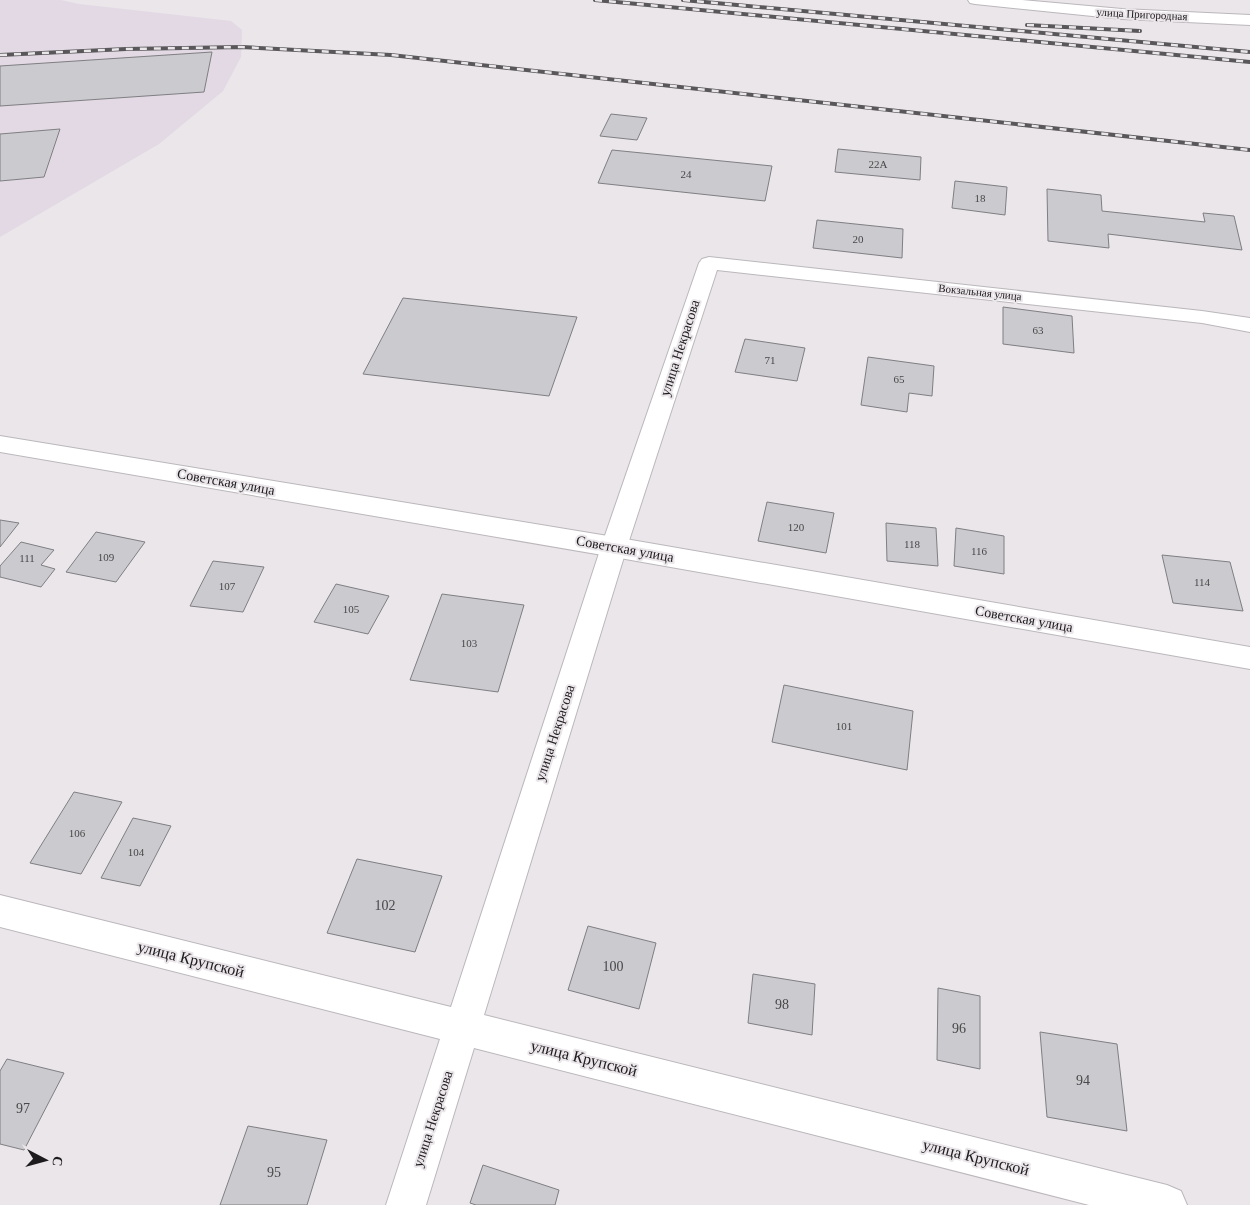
<svg xmlns="http://www.w3.org/2000/svg" width="1250" height="1205" font-family="Georgia,serif">
  <style>
    .built { fill: #e2d9e4 }
    .building { fill: #cbcace; stroke: #7f7e82 }
    .lines { fill: none; stroke-linecap: round; stroke-linejoin: round }
    .minor-casing { stroke: #bbb7bb; stroke-width: 2 }
    .major-casing { stroke: #bbb7bb; stroke-width: 2 }
    .minor { fill: #fff; fill-rule: evenodd }
    .major { fill: #fff; fill-rule: evenodd }
    .rail-casing { stroke: #595759; stroke-width: 4 }
    .rail { stroke: #eae6ea; stroke-width: 2.5; stroke-dasharray: 7; stroke-linecap: butt }
    .labels { text-anchor: middle; dominant-baseline: central; stroke-width: 4; stroke-linejoin: round; paint-order: stroke }
    .far-street-label { font-size: 11px; fill: #1d1b1d; stroke: #eae6ea }
    .number-label { font-size: 11px; fill: #484749 }
    .street-label { font-size: 14px; fill: #1d1b1d; stroke: #eae6ea }
    .near-number-label { font-size: 14px; fill: #484749 }
    .near-street-label { font-size: 16px; fill: #1d1b1d; stroke: #eae6ea }
  </style>
  <rect width="100%" height="100%" fill="#eae6ea"/>
  <!-- built -->
  <path class="built" d="M0,0H61L79,4L231,21L242,30L241,57L223,91L159,144L0,237Z"/>
  <!-- building -->
  <path class="building" d="M212,52L204,92L0,106V66Z
    M611,114L647,118L637,140L600,136Z
    M60,129L44,177L0,181V134Z
    M838,149L921,157L920,180L835,172Z
    M612,150L772,166L765,201L598,183Z
    M955,181L1007,187L1005,215L952,208Z
    M1047,189L1101,195L1102,211L1205,222L1203,213L1234,216L1242,250L1108,234L1109,248L1048,241Z
    M817,220L903,229L902,258L813,248Z
    M403,298L577,317L549,396L363,374Z
    M1003,307L1072,316L1074,353L1003,344Z
    M745,339L805,348L797,381L735,372Z
    M868,357L934,366L932,396L909,393L907,412L861,405Z
    M767,502L834,513L826,553L758,541Z
    M0,520L19,523L0,547Z
    M886,523L936,528L938,566L887,561Z
    M956,528L1004,536V574L954,566Z
    M96,532L145,542L116,582L66,572Z
    M21,542L54,550L41,565L55,569L41,587L0,577V566Z
    M1162,555L1230,562L1243,611L1173,603Z
    M213,561L264,567L243,612L190,606Z
    M336,584L389,596L368,634L314,622Z
    M442,594L524,605L498,692L410,680Z
    M784,685L913,711L907,770L772,742Z
    M74,792L122,802L81,874L30,863Z
    M133,818L171,826L140,886L101,878Z
    M357,859L442,876L415,952L327,933Z
    M588,926L656,943L639,1009L568,990Z
    M753,974L815,984L812,1035L748,1023Z
    M938,988L980,996V1069L937,1060Z
    M1040,1032L1117,1044L1127,1131L1047,1117Z
    M7,1059L64,1073L24,1150L0,1144V1071Z
    M248,1126L327,1140L307,1205H220Z
    M483,1165L559,1190L555,1205H476L470,1203Z"/>
  <g class="lines">
    <defs>
      <path id="minor" d="M968,0H1022L1122,9L1250,15V25L1122,19L975,4L970,3Z
        M709,257L1202,311L1250,318V332L1202,323L717,270L627,547L484,1015L1167,1185L1181,1191L1187,1205H1089L474,1048L426,1205H386L440,1039L0,927V895L451,1007L601,547L699,263L702,259Z"/>
      <path id="major" d="M0,436L614,537L1250,647V669L614,557L0,452Z"/>
    </defs>
    <!-- minor casing -->
    <use href="#minor" class="minor-casing"/>
    <!-- major casing -->
    <use href="#major" class="major-casing"/>
    <!-- minor -->
    <use href="#minor" class="minor"/>
    <!-- major -->
    <use href="#major" class="major"/>
    <defs>
      <path id="rail" d="M595,0L1250,62
        M683,0L1250,52
        M1027,25L1140,31
        M0,55L126,49L242,47L391,55L1250,150"/>
    </defs>
    <!-- rail casing -->
    <use href="#rail" class="rail-casing"/>
    <!-- rail -->
    <use href="#rail" class="rail"/>
  </g>
  <g class="labels">
    <!-- far-street labels -->
    <g class="far-street-label">
      <text transform="translate(1142 14) rotate(3)">улица Пригородная</text>
      <text transform="translate(980 292) rotate(6)">Вокзальная улица</text>
    </g>
    <!-- number labels -->
    <g class="number-label">
      <text x="878" y="164">22А</text>
      <text x="686" y="174">24</text>
      <text x="980" y="198">18</text>
      <text x="858" y="239">20</text>
      <text x="1038" y="330">63</text>
      <text x="770" y="360">71</text>
      <text x="899" y="379">65</text>
      <text x="796" y="527">120</text>
      <text x="912" y="544">118</text>
      <text x="979" y="551">116</text>
      <text x="106" y="557">109</text>
      <text x="27" y="558">111</text>
      <text x="1202" y="582">114</text>
      <text x="227" y="586">107</text>
      <text x="351" y="609">105</text>
      <text x="469" y="643">103</text>
      <text x="844" y="726">101</text>
      <text x="77" y="833">106</text>
      <text x="136" y="852">104</text>
    </g>
    <!-- street labels -->
    <g class="street-label">
      <text transform="translate(680 348) rotate(-72)">улица Некрасова</text>
      <text transform="translate(226 482) rotate(10)">Советская улица</text>
      <text transform="translate(625 549) rotate(10)">Советская улица</text>
      <text transform="translate(1024 619) rotate(10)">Советская улица</text>
      <text transform="translate(555 733) rotate(-72)">улица Некрасова</text>
      <text transform="translate(433 1119) rotate(-72)">улица Некрасова</text>
    </g>
    <!-- near-number labels -->
    <g class="near-number-label">
      <text x="385" y="905">102</text>
      <text x="613" y="966">100</text>
      <text x="782" y="1004">98</text>
      <text x="959" y="1028">96</text>
      <text x="1083" y="1080">94</text>
      <text x="23" y="1108">97</text>
      <text x="274" y="1172">95</text>
    </g>
    <!-- near-street labels -->
    <g class="near-street-label">
      <text transform="translate(191 959) rotate(14)">улица Крупской</text>
      <text transform="translate(584 1058) rotate(14)">улица Крупской</text>
      <text transform="translate(976 1157) rotate(14)">улица Крупской</text>
    </g>
  </g>
  <!-- north arrow -->
  <g transform="translate(45 1160) rotate(96)" stroke="#eae6ea" stroke-width="4" paint-order="stroke">
  <path d="M0-4L9 19L0 12L-9 19Z" fill="#1d1b1d"/>
  <text y="-8" font-size="14" font-weight="bold" text-anchor="middle" fill="#1d1b1d">С</text>
  </g>
</svg>
